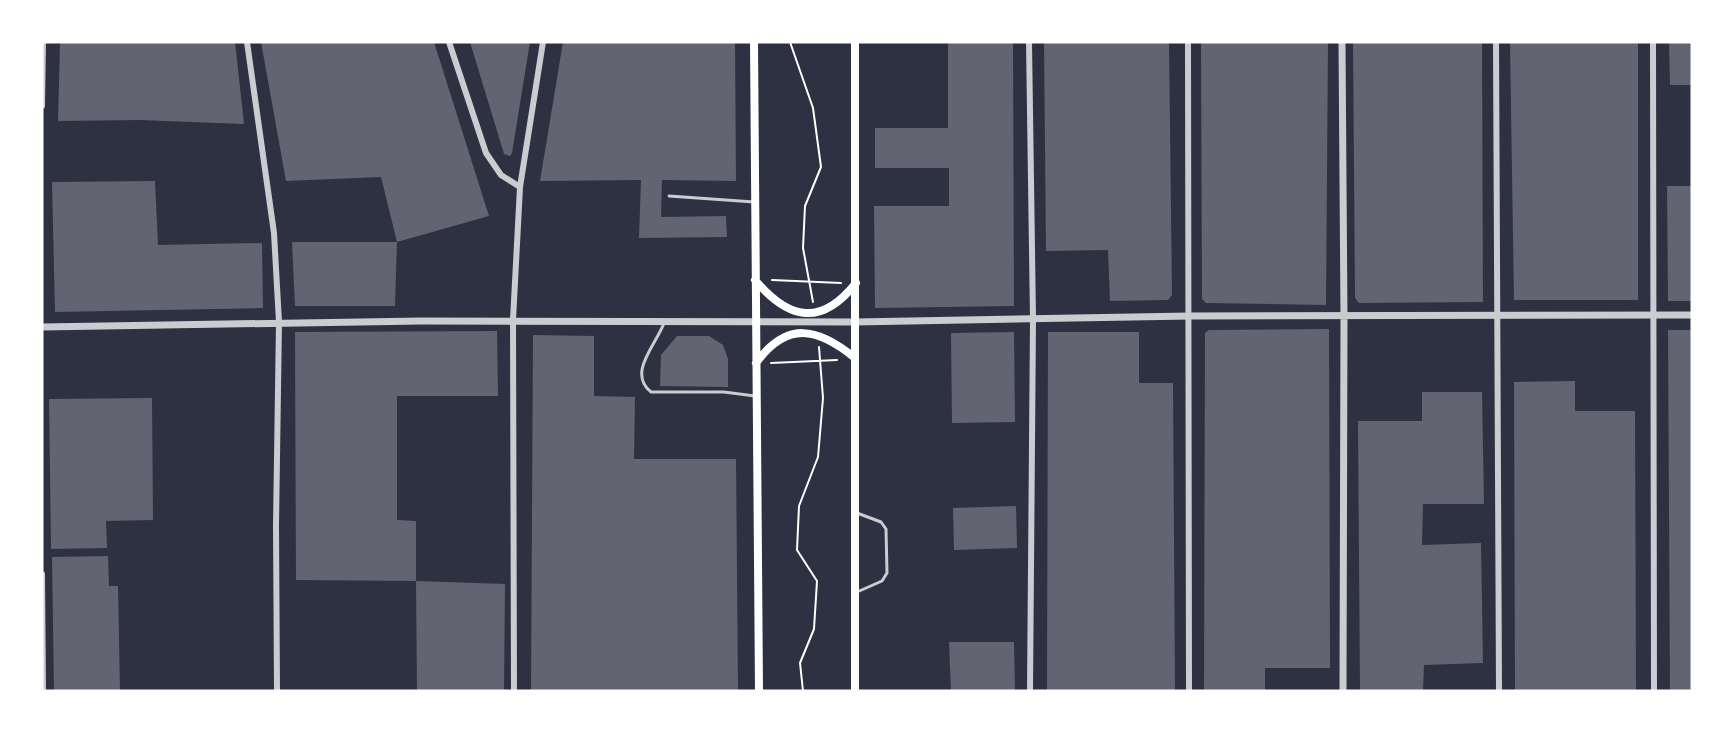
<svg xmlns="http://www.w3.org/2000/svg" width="1734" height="733" font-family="Manrope,sans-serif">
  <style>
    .building { fill: #626471 }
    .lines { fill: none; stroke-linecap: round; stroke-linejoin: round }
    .path { stroke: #fff; stroke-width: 2 }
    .service { stroke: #caccd0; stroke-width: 3 }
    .minor { stroke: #caccd0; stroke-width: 6 }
    .tertiary { stroke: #caccd0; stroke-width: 7 }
    .secondary { stroke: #fff; stroke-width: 8 }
  </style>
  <rect width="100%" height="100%" fill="#2d3142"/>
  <!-- building -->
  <path class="building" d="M60,42H235L244,124L139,120L58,121Z
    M261,42H434L489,216L397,242L395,306H295L292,242H397L381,177L286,181Z
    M470,42H530L512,153L510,156L504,154Z
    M563,42H735L736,181L662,180L661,217L726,216L727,237L639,238L641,180L540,181Z
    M948,42H1013L1014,306L875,308L874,206H949V168H875V128H948Z
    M1044,42H1169L1172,295L1168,300L1110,301L1108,250L1046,251Z
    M1201,42H1328L1326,305L1206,303L1202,299Z
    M1353,42H1482L1483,302L1359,303L1355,298Z
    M1510,42H1638V300H1514Z
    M1669,42H1692V85H1670Z
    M155,181L158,245L262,243L263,308L55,312L52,182Z
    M1667,186H1692V301H1668Z
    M1329,329L1330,668H1265V691H1204L1205,333L1209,330Z
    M1668,330H1692V691H1670Z
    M497,331L498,396H397V520L416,521V581L296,580L295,332Z
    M1014,332L1015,422L952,423L951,333Z
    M1048,332H1139V383H1173L1175,691H1047Z
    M533,335L594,336V396L635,397L634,459H736L738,691H531Z
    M677,336H709L723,345L728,359V387L660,386L661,355Z
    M1575,381V411H1635L1636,691H1515L1514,382Z
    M1422,392H1482L1484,504H1423L1422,545L1481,543L1483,663L1424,665L1423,691H1360L1358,421H1422Z
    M152,398L153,520L106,521L107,548L51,549L49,399Z
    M1016,506L1017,548L954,550L953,508Z
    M108,556L109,586H118L120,691H54L52,557Z
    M416,581L505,584L504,691H417Z
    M949,642H1014L1015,691H951Z"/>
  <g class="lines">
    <!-- path -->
    <path class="path" d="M790,42L813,108L821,167L805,206L803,248L813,302
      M772,280L841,283
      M771,363L837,360
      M803,691L800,663L814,629L817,581L797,550L799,506L818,457L823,398L819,347"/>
    <!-- service -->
    <path class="service" d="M669,196L754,202
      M664,323C656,345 627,373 651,392H724L755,396
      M857,592L882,581L887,573L886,529L881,522L857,513"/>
    <!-- minor -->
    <path class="minor" d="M247,42L274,233L279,322L276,525L277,691
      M449,42L486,153L501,175L520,187
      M1029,42L1033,319L1030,691
      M1188,42L1189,691
      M1496,42L1499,691
      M1653,42L1654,691
      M42,106L43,42
      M42,574L43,691
      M514,691L513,320L520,187L543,42"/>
    <!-- tertiary -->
    <path class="tertiary" d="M1342,42L1344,318L1343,691
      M42,327L421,321L855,322L1190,316L1692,315"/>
    <!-- secondary -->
    <path class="secondary" d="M754,42L759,691
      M855,42V691
      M755,280C789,320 821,327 856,283
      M756,363C787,321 817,327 855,358"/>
  </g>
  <!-- border -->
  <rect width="1734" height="733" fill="none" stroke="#ffffff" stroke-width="87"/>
</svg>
